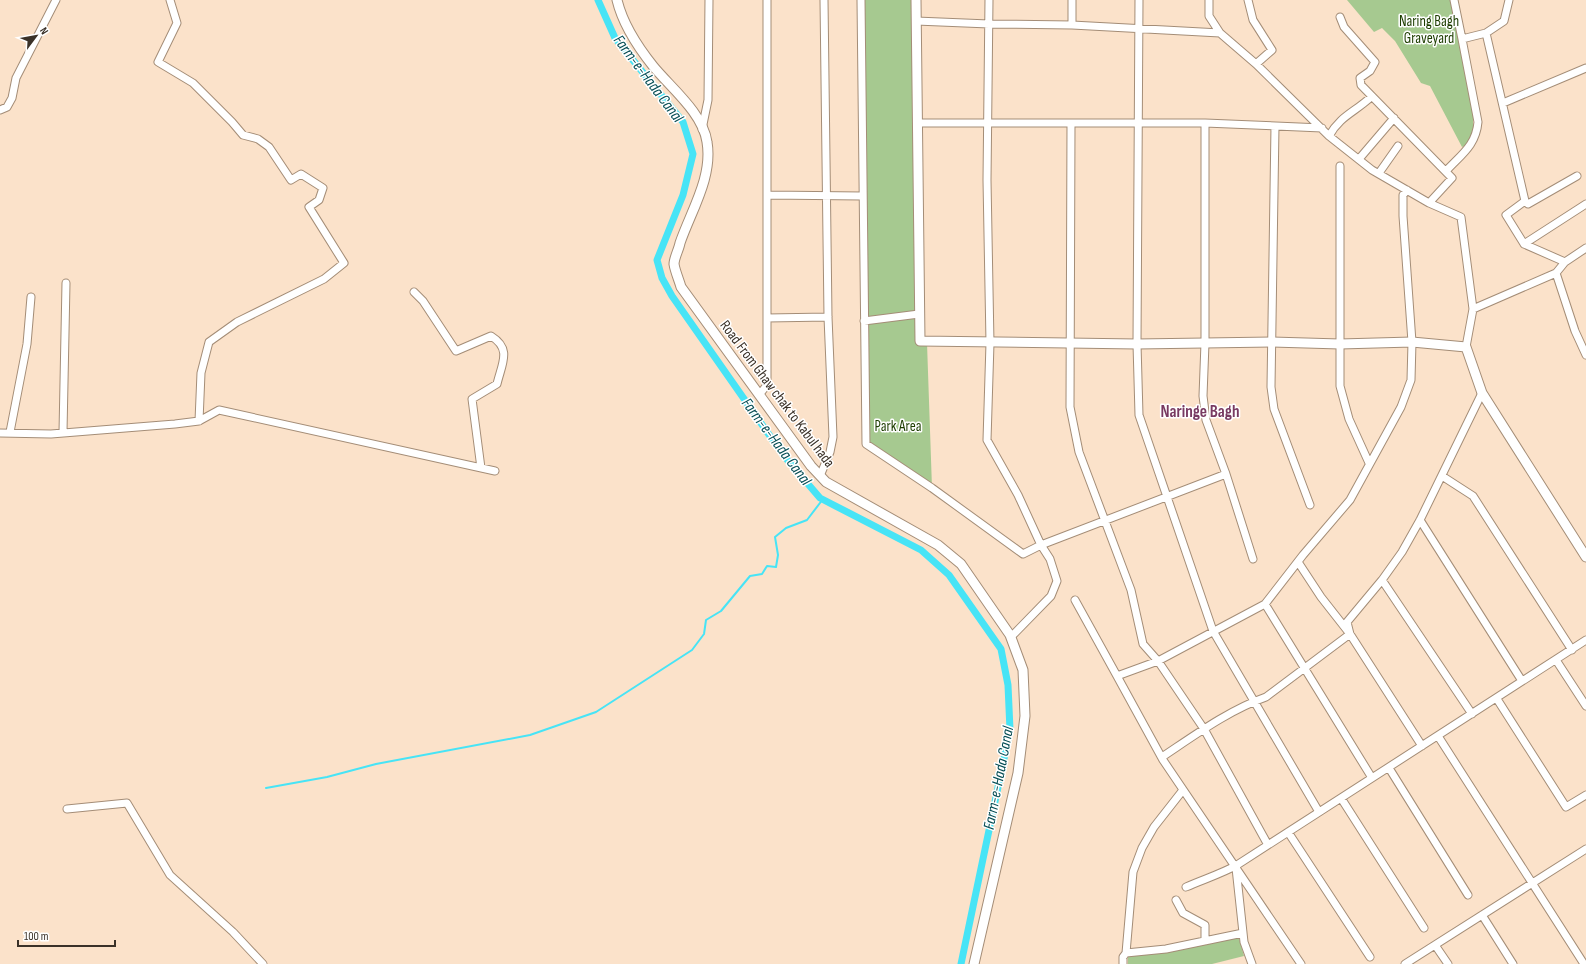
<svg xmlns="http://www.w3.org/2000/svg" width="1586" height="964" font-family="'Sofia Sans Condensed',sans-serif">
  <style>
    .green { fill: #a6c990 }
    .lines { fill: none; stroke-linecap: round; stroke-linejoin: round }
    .stream { stroke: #47e4f6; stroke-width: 2 }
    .canal { stroke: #47e4f6; stroke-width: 7 }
    .minor-casing { stroke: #a48d77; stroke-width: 9 }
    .tertiary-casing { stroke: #a48d77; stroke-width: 11 }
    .minor { stroke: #fff; stroke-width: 7 }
    .tertiary { stroke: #fff; stroke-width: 9 }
    .labels { text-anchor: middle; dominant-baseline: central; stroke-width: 3; stroke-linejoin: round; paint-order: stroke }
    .park-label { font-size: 15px; fill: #1d3d00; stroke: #fff }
    .street-label { font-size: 15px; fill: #3a3128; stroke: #fff }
    .water-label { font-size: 16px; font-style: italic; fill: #064d54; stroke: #fff }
    .quarter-label { font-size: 17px; font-weight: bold; fill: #783a62; stroke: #fff }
  </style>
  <rect width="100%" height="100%" fill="#fbe2ca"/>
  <!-- green -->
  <path class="green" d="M861,0H916L920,341L927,343L932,488L866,444Z
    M1347,0H1452L1473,112V134L1466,145L1462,147L1430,86L1421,83L1395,41L1382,28L1374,32Z
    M1239,938L1244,956L1212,964H1128V955Z"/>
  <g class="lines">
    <!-- stream -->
    <path class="stream" d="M266,788L327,777L376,764L530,735L596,712L692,650L704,634L706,620L721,611L750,576L762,574L767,566L776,567L778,555L775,537L786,528L807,520L823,499"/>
    <!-- canal -->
    <path class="canal" d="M598,0L615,38L683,122L693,154L683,195L657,260L662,278L672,296L784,456L820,498L921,550L949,575L1001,649L1008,685L1010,730L961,964"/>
    <defs>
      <path id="minor" d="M170,0L177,23L158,62L193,83L232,122L243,135L258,139L269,147L291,180L301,174L323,188L319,200L309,207L344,263L324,279L237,322L209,342L201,373L199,421
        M861,0L866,444L932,488L1023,554L1041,545L1226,474
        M989,0L987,180L990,343L987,440L1018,495L1041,545L1050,559L1057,581L1051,596L1011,637
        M1139,0L1137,344L1139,415L1213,631L1319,812
        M1209,0V16L1220,33L1256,64L1329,136L1372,170L1429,203L1461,217L1473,309L1466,347
        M1248,0L1253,20L1272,50L1256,64
        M1454,0L1462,39L1486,33L1525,201L1506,215L1524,244L1565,262
        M1340,17L1344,27L1375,62L1370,71L1360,78L1361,85L1452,178L1429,203
        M916,21L989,24L1072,25L1220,33
        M1072,25V0
        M1486,33L1504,21L1509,0
        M1503,103L1586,68
        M0,110L7,107L12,98L16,78L56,0
        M917,123H1205L1322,128
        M1205,123V343L1203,396L1206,420L1226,474L1253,559
        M1071,124L1070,407L1079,452L1131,590L1143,644L1158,661L1204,729L1268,845
        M1275,126L1271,387L1274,409L1310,505
        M702,129L708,100L709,0
        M1329,136C1340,116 1355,112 1371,97
        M1359,159L1394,118
        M1340,166V386L1349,419L1369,463
        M1447,170C1462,154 1476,145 1478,122L1462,39
        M1379,173L1398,146
        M767,195L862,196
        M1525,201L1528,204L1577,176
        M1524,244L1586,204
        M1556,273L1575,331L1586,355
        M414,292L423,301L456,351L491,336C512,349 502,363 497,384L472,399L481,468
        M1473,309L1556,273L1565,262L1586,248
        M767,318L828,317
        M864,321L919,314
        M759,395L767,385V0
        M10,432L27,344L31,297
        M63,432L66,283
        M0,433L51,434L175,424L199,421L219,410L495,471
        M820,476L830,452L833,437L828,317L824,0
        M1442,476L1473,496L1572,650
        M1420,520L1522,681
        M1298,562L1321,597L1350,634L1422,746
        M1382,580L1472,714
        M1075,600L1117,676L1158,661L1265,604L1303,555L1350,500L1401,407L1411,380L1412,342L1403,216V195L1407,190
        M1265,604L1372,778
        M1556,660L1586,706
        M1117,676L1163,760L1301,964
        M1497,699L1566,807L1586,795
        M1438,736L1584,964
        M1162,757C1195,735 1229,710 1266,697L1350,634L1347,622L1382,580L1402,552L1420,520L1482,393
        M1389,768L1468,895
        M1341,798L1424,928
        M67,809L127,803L170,875L233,932L263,964
        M1288,832L1370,957
        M1236,868L1244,942L1252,964
        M1186,887C1204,879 1221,874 1237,865L1586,640
        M1176,900L1183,913L1205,925V941
        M1482,915L1513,964
        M1435,945L1448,964
        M1126,953L1166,949L1243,933
        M1123,964V957L1126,953L1133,872L1142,848L1154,827L1183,790
        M1405,964L1586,849"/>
      <path id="tertiary" d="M617,0C623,25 637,46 653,66C670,87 703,113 707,142C713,177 691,211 680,243C679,249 674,258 674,264C675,271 679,280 681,287L811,466L826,482L938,545L961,564L1010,635L1023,670L1025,716L1018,773L974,964
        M916,0L920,341L1137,344L1272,342L1340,344L1412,342L1466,347L1482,393L1586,557"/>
    </defs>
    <!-- minor casing -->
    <use href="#minor" class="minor-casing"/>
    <!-- tertiary casing -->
    <use href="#tertiary" class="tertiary-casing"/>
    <!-- minor -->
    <use href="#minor" class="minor"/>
    <!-- tertiary -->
    <use href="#tertiary" class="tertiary"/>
  </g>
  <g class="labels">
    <!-- park labels -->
    <g class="park-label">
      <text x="1429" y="21">Naring Bagh<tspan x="1429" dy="17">Graveyard</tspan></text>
      <text x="898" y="426">Park Area</text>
    </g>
    <!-- street labels -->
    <g class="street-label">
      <text transform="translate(777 394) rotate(53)">Road From Ghaw chak to Kabul hada</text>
    </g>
    <!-- water labels -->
    <g class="water-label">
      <text transform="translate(648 79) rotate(53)">Farm-e-Hada Canal</text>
      <text transform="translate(776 442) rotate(53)">Farm-e-Hada Canal</text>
      <text transform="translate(999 778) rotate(-79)">Farm-e-Hada Canal</text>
    </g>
    <!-- quarter labels -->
    <g class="quarter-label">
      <text x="1200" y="412">Naringe Bagh</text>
    </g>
  </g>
  <!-- north arrow -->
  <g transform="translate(36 36) rotate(58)" stroke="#ffffff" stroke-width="3" paint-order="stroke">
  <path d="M0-3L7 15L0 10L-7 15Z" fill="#3a3128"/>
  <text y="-6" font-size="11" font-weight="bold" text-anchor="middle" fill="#3a3128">N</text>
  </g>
  <!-- scale -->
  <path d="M18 940v6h97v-6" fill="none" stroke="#3a3128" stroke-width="2"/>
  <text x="24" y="940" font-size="12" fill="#3a3128" stroke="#ffffff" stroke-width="3" paint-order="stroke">100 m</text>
</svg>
